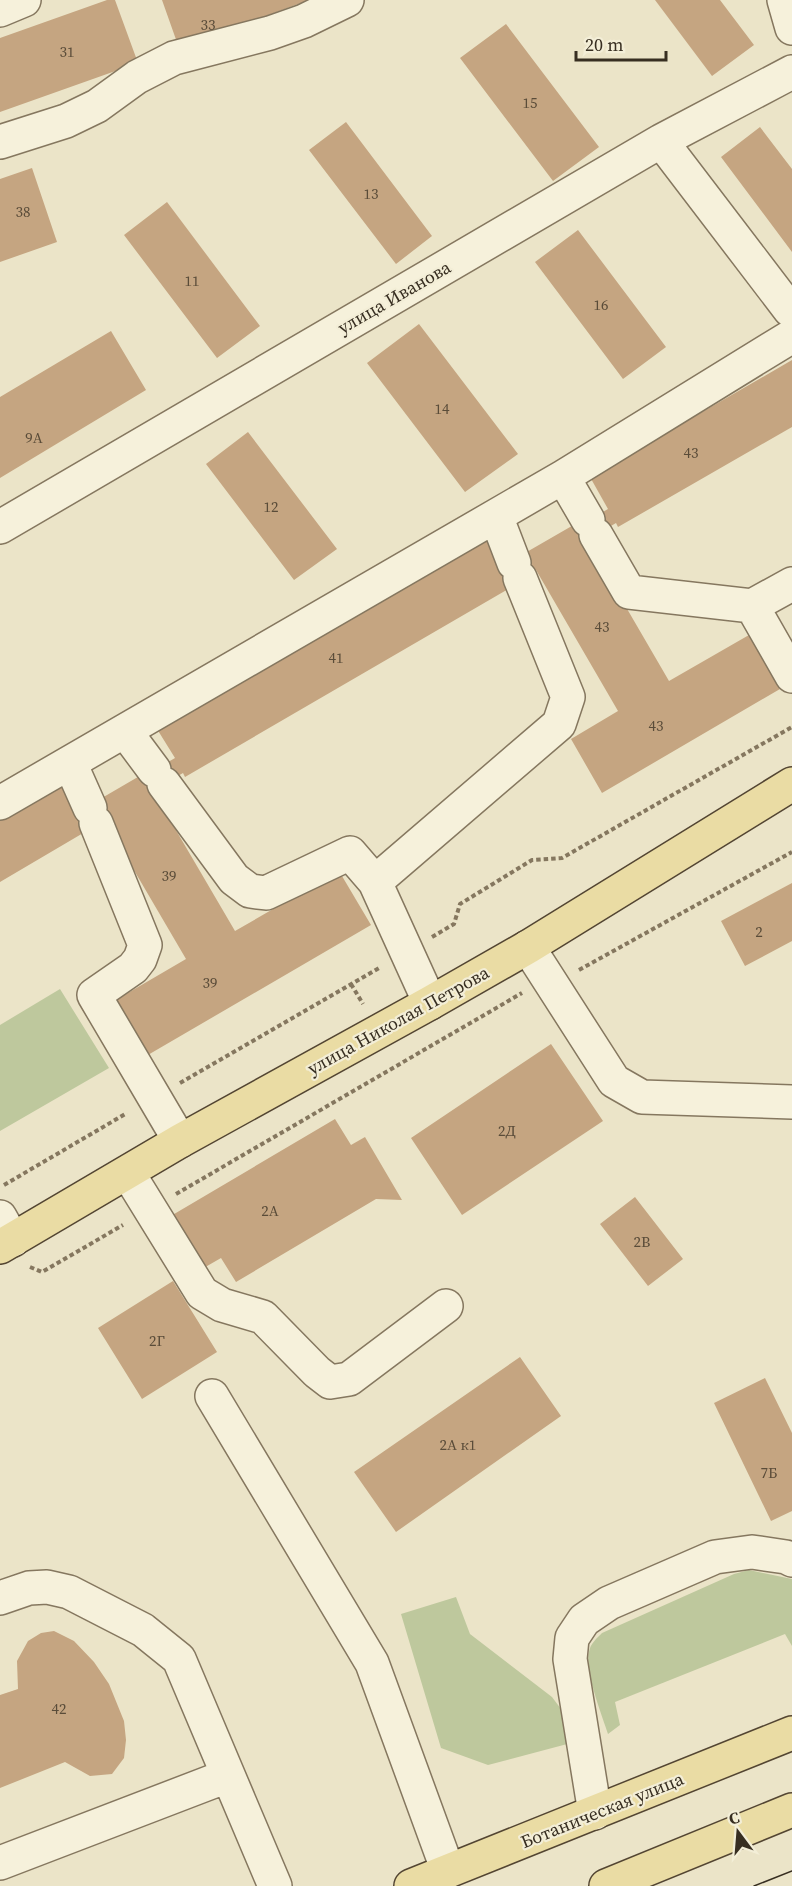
<svg xmlns="http://www.w3.org/2000/svg" width="792" height="1886" font-family="'Source Serif 4',serif">
  <style>
    .green { fill: #bec89d }
    .building { fill: #c5a581 }
    .lines { fill: none; stroke-linecap: round; stroke-linejoin: round }
    .minor-casing { stroke: #85775f; stroke-width: 36 }
    .major-casing { stroke: #534532; stroke-width: 36 }
    .path { stroke: #85775f; stroke-width: 4; stroke-dasharray: 4.5 3; stroke-linecap: butt }
    .minor { stroke: #f6f1db; stroke-width: 33 }
    .major { stroke: #eadca4; stroke-width: 33 }
    .tram { stroke: #372e21; stroke-width: 1.5 }
    .labels { text-anchor: middle; dominant-baseline: central; stroke-width: 4.5; stroke-linejoin: round; paint-order: stroke }
    .number-label { font-size: 15px; fill: #5a4c39 }
    .street-label { font-size: 18px; fill: #372e21; stroke: #f3eed7 }
  </style>
  <rect width="100%" height="100%" fill="#ebe4c8"/>
  <!-- green -->
  <path class="green" d="M60,989L109,1068L0,1131V1025Z
    M749,1570L792,1579V1646L785,1634L615,1702L620,1725L608,1734C602,1715 584,1670 589,1652C590,1644 597,1638 602,1633L734,1574Z
    M456,1597L470,1634L552,1697L561,1709L571,1743L488,1765L441,1748L401,1614Z"/>
  <!-- building -->
  <path class="building" d="M107,0H115L138,63L0,112V38Z
    M162,0H309L179,48Z
    M655,0H720L754,45L712,76Z
    M506,24L599,147L553,181L460,58Z
    M346,122L432,236L396,264L309,150Z
    M760,127L792,169V252L721,157Z
    M32,168L57,242L0,262V179Z
    M167,202L260,326L217,358L124,235Z
    M578,230L666,347L623,379L535,262Z
    M419,324L518,454L465,492L367,363Z
    M111,331L146,390L0,478V397Z
    M792,360V427L618,527L616,523L587,540L669,681L749,635L780,689L602,793L571,739L618,711L536,570L513,582L515,585L185,777L183,773L164,784L153,791L235,931L339,871L371,925L141,1059L109,1004L186,959L104,819L90,829L0,882V814L61,779L95,802L143,774L144,776L175,758L157,729L487,537L525,553L577,523L579,526L608,509L590,477Z
    M248,432L337,549L294,580L206,464Z
    M792,883V941L745,966L721,921Z
    M551,1044L603,1121L462,1215L411,1138Z
    M335,1119L351,1145L365,1137L402,1200L376,1199L236,1282L221,1258L195,1273L164,1220Z
    M635,1197L683,1259L648,1286L600,1224Z
    M173,1281L217,1352L142,1399L98,1328Z
    M520,1357L561,1416L396,1532L354,1472Z
    M765,1378L792,1433V1511L771,1521L714,1403Z
    M54,1631L74,1641L94,1662L109,1684L124,1721L126,1740L124,1758L112,1774L90,1776L65,1762L0,1788V1695L18,1689L17,1661L28,1641L41,1633Z"/>
  <g class="lines">
    <defs>
      <path id="minor" d="M784,0L792,28
        M0,10L24,0
        M661,141L790,310L792,308
        M0,142L66,121L97,106L137,77L174,58L270,33L304,21L347,0
        M563,477L588,520
        M496,516L514,563
        M0,527L661,141L792,72
        M596,535L629,592L752,606L792,676
        M752,606L792,584
        M125,731L154,770
        M70,763L90,808
        M164,784L234,879L250,891L266,893L350,853L375,882L430,1003
        M0,803L563,477L792,336
        M96,823L145,945L140,959L133,968L94,995L180,1141
        M375,882L559,724L568,697L520,578
        M528,947L614,1081L642,1097L792,1102
        M128,1173L202,1293L222,1305L263,1317L317,1372L330,1382L349,1379L446,1306
        M0,1217L13,1240
        M212,1396L372,1663L448,1871
        M0,1598L29,1588L47,1587L69,1592L143,1630L179,1659L275,1886
        M595,1813L570,1659L572,1638L584,1620L609,1603L715,1557L752,1552L786,1557L792,1560
        M0,1863L227,1776"/>
      <path id="major" d="M0,1247L180,1141L430,1003L528,947L792,784
        M411,1886L792,1733
        M606,1886L792,1810"/>
    </defs>
    <!-- minor casing -->
    <use href="#minor" class="minor-casing"/>
    <!-- major casing -->
    <use href="#major" class="major-casing"/>
    <!-- path -->
    <path class="path" d="M432,937L454,924L460,904L532,860L562,858L792,727
      M579,970L792,852
      M351,984L363,1004
      M180,1083L379,968
      M4,1185L127,1113
      M176,1194L522,993
      M30,1267L42,1272L123,1225"/>
    <!-- minor -->
    <use href="#minor" class="minor"/>
    <!-- major -->
    <use href="#major" class="major"/>
    <!-- tram -->
    <path class="tram" d="M754,1886L792,1871"/>
  </g>
  <g class="labels">
    <!-- number labels -->
    <g class="number-label">
      <text x="208" y="24">33</text>
      <text x="67" y="51">31</text>
      <text x="530" y="102">15</text>
      <text x="371" y="193">13</text>
      <text x="23" y="211">38</text>
      <text x="192" y="280">11</text>
      <text x="601" y="304">16</text>
      <text x="442" y="408">14</text>
      <text x="34" y="437">9А</text>
      <text x="691" y="452">43</text>
      <text x="271" y="506">12</text>
      <text x="602" y="626">43</text>
      <text x="336" y="657">41</text>
      <text x="656" y="725">43</text>
      <text x="169" y="875">39</text>
      <text x="759" y="931">2</text>
      <text x="210" y="982">39</text>
      <text x="507" y="1130">2Д</text>
      <text x="270" y="1210">2А</text>
      <text x="642" y="1241">2В</text>
      <text x="157" y="1340">2Г</text>
      <text x="458" y="1444">2А к1</text>
      <text x="769" y="1472">7Б</text>
      <text x="59" y="1708">42</text>
    </g>
    <!-- street labels -->
    <g class="street-label">
      <text transform="translate(394 297) rotate(-30)">улица Иванова</text>
      <text transform="translate(398 1020) rotate(-29)">улица Николая Петрова</text>
      <text transform="translate(602 1810) rotate(-22)">Ботаническая улица</text>
    </g>
  </g>
  <!-- north arrow -->
  <g transform="translate(738 1832) rotate(344)" stroke="#f3eed7" stroke-width="4.5" paint-order="stroke">
  <path d="M0-4.5L10 22L0 15L-10 22Z" fill="#372e21"/>
  <text y="-9" font-size="16" font-weight="bold" text-anchor="middle" fill="#372e21">С</text>
  </g>
  <!-- scale -->
  <path d="M576 51v9h90v-9" fill="none" stroke="#372e21" stroke-width="3"/>
  <text x="585" y="51" font-size="18" fill="#372e21" stroke="#f3eed7" stroke-width="4.5" paint-order="stroke">20 m</text>
</svg>
